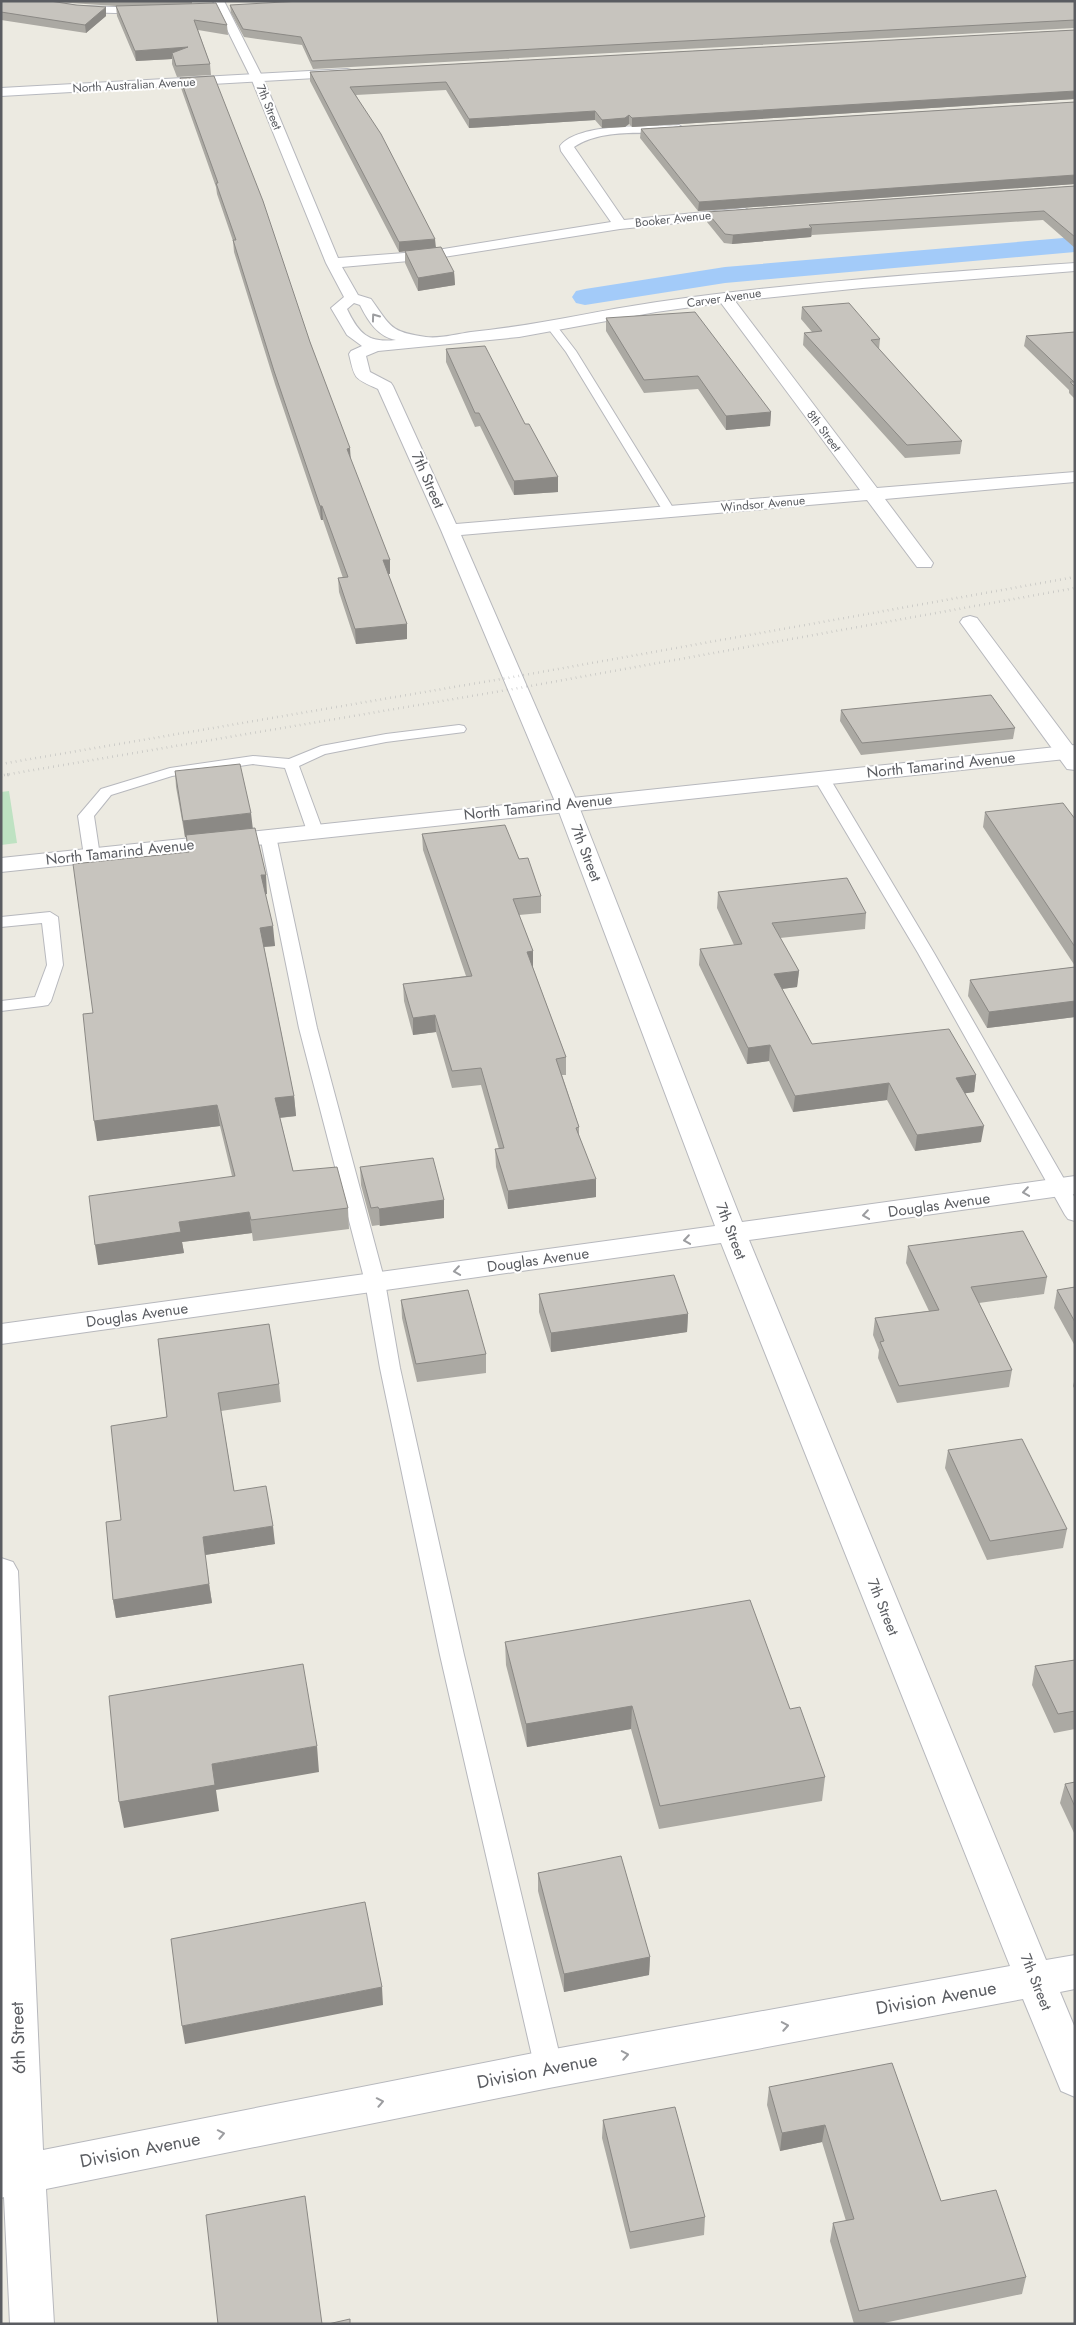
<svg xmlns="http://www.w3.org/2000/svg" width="1076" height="2325" font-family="Jost,sans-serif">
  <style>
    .green { fill: #bee2c2 }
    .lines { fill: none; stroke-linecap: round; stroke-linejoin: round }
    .canal { fill: #a3cbf9; fill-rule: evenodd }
    .service-casing { stroke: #b7b8bd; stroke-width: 2 }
    .minor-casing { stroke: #b7b8bd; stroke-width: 2 }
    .tertiary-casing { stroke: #b7b8bd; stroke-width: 2 }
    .secondary-casing { stroke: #b7b9bf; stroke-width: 2 }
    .service { fill: #fff; fill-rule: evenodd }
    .minor { fill: #fff; fill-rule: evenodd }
    .tertiary { fill: #fff; fill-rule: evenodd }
    .secondary { fill: #fff; fill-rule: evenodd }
    .rail-far1 { stroke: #b2b3b3; stroke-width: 2.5; stroke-dasharray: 0.5 4.5; stroke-linecap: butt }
    .rail { stroke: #b2b3b3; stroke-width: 3; stroke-dasharray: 1 5.5; stroke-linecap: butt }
    .wall { fill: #aba9a3 }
    .shaded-wall { fill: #8b8985 }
    .building { fill: #c7c4be; stroke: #8b8985 }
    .oneway { stroke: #9c9da0 }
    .labels { text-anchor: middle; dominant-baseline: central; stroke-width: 4; stroke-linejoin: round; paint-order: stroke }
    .far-street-label { font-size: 12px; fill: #5a5c61; stroke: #fff }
    .street-label { font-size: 15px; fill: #5a5c61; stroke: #fff }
    .near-street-label { font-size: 18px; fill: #5a5c61; stroke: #fff }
  </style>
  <rect width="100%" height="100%" fill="#eceae1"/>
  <!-- green -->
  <path class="green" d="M9,791L17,843L1,845V792Z"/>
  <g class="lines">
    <!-- canal -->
    <path class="canal" d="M1075,237V252L725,283L585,305L576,303L572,297L576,291L585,289L725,267Z"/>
    <defs>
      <path id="service" d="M552,324L556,325L576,351L675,511L673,514H665L663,511L566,352L547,327Z
        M459,725L464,726L466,729L464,732L386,742L325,754L299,766L323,831L320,834L315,836L307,831L285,768L253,764L172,776L111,795L94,816L100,856L92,861L84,856L78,816L101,789L170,768L253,756L289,759L321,746L386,734Z
        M821,772L829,777L934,953L1075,1198V1221L1068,1219L1065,1215L918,953L813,777Z
        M268,831L276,836L317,1028L385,1282L400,1368L464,1655L563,2069L559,2078L549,2082L539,2078L535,2069L440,1655L380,1368L365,1282L299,1028L260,836Z
        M50,912L58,917L63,965L51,1001L48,1005L42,1006L1,1011V1001L35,997L47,965L42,923L1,927V917Z"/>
      <path id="minor" d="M23,1H50L77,6L154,8L160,11L154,14L77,12L28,4Z
        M213,1H224L263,78L338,258L431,251L611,222L561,151L560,146C579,122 650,127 679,125L685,129L679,133C647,134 602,128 574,147L624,220L745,208L752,212L745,216L620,229L431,259L342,267L358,295L371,299C391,327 390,332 426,337C439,339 457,334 471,332C534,326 595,311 657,302C796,282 935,273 1075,263V271L862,288L735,301L877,488L1075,472V482L885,499L933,563L931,567H917L867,500L461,535L578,804L742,1222L1075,1176V1194L749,1240L1046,1960L1075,1955V1989L1060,1992L1075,2028V2097L1061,2091L1023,1999L549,2088L46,2189L54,2324H10L4,2197L1,2198V1558L13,1562L18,1571L43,2150L549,2050L1010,1966L721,1243L1,1344V1324L715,1226L556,804L441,530L378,389C354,378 355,380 349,354L351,351L362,346L347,335L331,308L344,297L326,263L251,78ZM354,303L360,305C368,321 378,337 396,340C368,343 359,334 347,309ZM721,303L860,490L456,524L393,386L391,383L370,372L366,356L378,351L519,337L656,312Z
        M970,616L977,618L1075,749V770L1067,769L960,622L963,618Z"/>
      <path id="tertiary" d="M1075,745V758L1,872V858Z"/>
      <path id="secondary" d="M347,69L351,70L353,73L351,76L1,96V88Z"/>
    </defs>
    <!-- service casing -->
    <use href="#service" class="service-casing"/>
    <!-- minor casing -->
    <use href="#minor" class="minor-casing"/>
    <!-- tertiary casing -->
    <use href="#tertiary" class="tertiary-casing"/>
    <!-- secondary casing -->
    <use href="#secondary" class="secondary-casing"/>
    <!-- service -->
    <use href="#service" class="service"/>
    <!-- minor -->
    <use href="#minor" class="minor"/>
    <!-- tertiary -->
    <use href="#tertiary" class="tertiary"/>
    <!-- secondary -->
    <use href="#secondary" class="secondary"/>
    <!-- rail-far1 -->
    <path class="rail-far1" d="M1,764L513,677L1075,577
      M4,775L519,688L1075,588"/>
    <!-- rail -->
    <path class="rail" d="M1,776L12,774"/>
  </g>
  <!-- wall -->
  <path class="wall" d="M1,1H192V4L227,25L228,35L198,30L210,64L211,75L177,77L172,64V59L136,61L117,16L116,6L55,2L106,16L86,33L1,20Z
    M226,1H277L226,2Z
    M1075,1V28L313,69L302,45L244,37L231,13L230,5Z
    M1075,30V99L632,127L629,124L625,127L602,128L595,120L469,128L446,90L356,95L436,248L454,272L455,285L418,291L405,263V251L399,252L310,81V72Z
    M180,78L310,342L390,574H388L407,624V639L356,644L339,592L338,578H343L323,520H321L275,384L234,252L233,241L217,194L216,187L181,88Z
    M1075,102V184L698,211L640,138L641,129Z
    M1075,186V248L1043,220L812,235L811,237L732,244L724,243L707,222V212Z
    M802,307L880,339L879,349L962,441L960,454L905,458L803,345L804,333L812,332L801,319Z
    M606,318L771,412L770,426L726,430L698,389L644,393L606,331Z
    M1075,332V399L1069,393V390L1024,346L1026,336Z
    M446,349L525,424L558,477V492L514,495L480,426L475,427L446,362Z
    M841,710L1015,728L1013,739L861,755L840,721Z
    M175,771L252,828L267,894H265L275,946L264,947L294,1096L296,1116L280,1118L293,1171L348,1208L349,1229L253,1241L252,1233L182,1242L184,1253L98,1265L232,1176L220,1126L97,1141L93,1013L188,852L186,837H185L176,787Z
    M985,812L1075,819V966L983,827Z
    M422,834L519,859L541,896V913L519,915L533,951V968L566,1057V1075H562L579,1127V1135L596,1197L508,1209L496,1167L495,1149H499L481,1085L452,1088L436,1032L413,1035L404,1001L403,984L466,976L423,850Z
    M718,892L866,913L865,929L780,938L799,971L797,987L782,989L812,1044L976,1075L974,1092L965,1093L981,1142L915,1151L887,1100L793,1112L769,1061L747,1064L699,965L700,949L734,945L717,908Z
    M1075,967V1017L987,1028L968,996L970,980Z
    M360,1167L444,1200V1218L380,1226L379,1225L372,1226L361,1185Z
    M908,1246L1047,1277L1044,1294L979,1303L1012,1370L1009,1387L897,1403L878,1358L879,1350L873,1335L875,1318L929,1311L906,1263Z
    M1075,1287V1346L1054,1308L1057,1290Z
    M539,1294L688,1314L687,1332L551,1352L539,1312Z
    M401,1300L486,1354V1373L417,1382L402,1318Z
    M158,1339L279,1384L281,1402L221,1411L234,1491L275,1544L205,1555L212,1603L116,1618L113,1600L121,1520L167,1417Z
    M1075,1378V1390L1073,1386Z
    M948,1450L1067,1529L1063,1548L987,1560L945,1468Z
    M505,1642L790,1709L825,1777L822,1801L659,1829L631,1729L527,1747L506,1665Z
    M1075,1660V1729L1054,1733L1032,1685L1035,1666Z
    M1075,1782V1835L1060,1803L1065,1784Z
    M538,1873L650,1957L649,1975L564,1992L538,1891Z
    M769,2087L941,2201L1026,2277L1022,2294L879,2324H854L830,2241L833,2223L846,2221L822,2142L780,2151L767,2105Z
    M603,2120L705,2217L704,2235L630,2249L602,2138Z"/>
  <!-- shaded-wall -->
  <path class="shaded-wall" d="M106,7V16L86,33L85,25Z
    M188,47L172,53V59L136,61L135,51Z
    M1075,91V99L632,127V118Z
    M595,111V120L469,128V119Z
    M629,115V124L625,127L602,128V120Z
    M1075,175V184L698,211L699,202Z
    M812,228L811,237L732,244L733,235Z
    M435,239L436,248L399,252V242Z
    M454,272L455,285L418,291V278Z
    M771,412L770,426L726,430V416Z
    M350,448L351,462L347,449Z
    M558,477V492L514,495V481Z
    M320,506H322L323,520H321Z
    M383,560H390V574H384Z
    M407,624V639L356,644L355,629Z
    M251,813L253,830L185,837L183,821Z
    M261,875H266L267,894L262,895Z
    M273,926L275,946L262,947L260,928Z
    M533,951V968L527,969V952Z
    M799,971L797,987L773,990L774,974Z
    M1075,1001V1017L987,1028L989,1012Z
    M435,1015L436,1032L413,1035V1018Z
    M770,1045L769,1061L747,1064L748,1048Z
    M976,1075L974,1092L954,1095L956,1078Z
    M889,1083L887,1100L793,1112L795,1096Z
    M294,1096L296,1116L277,1118L275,1098Z
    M217,1105L220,1126L97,1141L94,1121Z
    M984,1126L981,1142L915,1151L917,1135Z
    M596,1179V1197L508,1209V1191Z
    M444,1200V1218L380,1226L379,1209Z
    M249,1212L252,1233L182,1242L184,1253L98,1265L95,1245L179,1222Z
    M688,1314L687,1332L551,1352V1333Z
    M273,1526L275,1544L205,1555L203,1537Z
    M209,1584L212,1603L116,1618L113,1600Z
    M632,1706L631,1729L527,1747L526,1724Z
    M317,1746L319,1772L216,1790L219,1811L124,1828L119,1802L212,1764Z
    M650,1957L649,1975L564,1992V1974Z
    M382,1987L383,2005L185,2044L182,2026Z
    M825,2125L822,2142L780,2151L782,2133Z"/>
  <!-- building -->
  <path class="building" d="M1,1H50L76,5L106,7L85,25L1,12Z
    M301,1H1075V20L312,61L301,37L243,29L230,5Z
    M216,3L227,25L194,20L210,64L176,66L172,53L188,47L135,51L116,6Z
    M1075,30V91L632,118L629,115L625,118L602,120L595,111L469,119L446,82L350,87L381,134L435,239L399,242L310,72Z
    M214,76L263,201L310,342L350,448L347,449L390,560H383L407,624L355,629L338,578L348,577L322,506H320L274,371L233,240H236L216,183H218L180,78Z
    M1075,102V175L699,202L641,129Z
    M1075,186V237L1044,211L809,225L812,228L733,235L725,234L707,212Z
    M441,247L454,272L418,278L405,251Z
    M849,303L880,339L871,340L962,441L907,445L804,333L822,331L802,307Z
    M695,312L771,412L726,416L698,376L644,380L606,318Z
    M1075,332V387L1070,382H1074L1026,336Z
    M485,346L525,424H529L558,477L514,481L479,413H475L446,349Z
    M991,695L1015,728L862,743L841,710Z
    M240,764L251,813L183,821L175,771Z
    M1063,803L1075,819V947L985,812Z
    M505,825L519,859L528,858L541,896L513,899L533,951L527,952L566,1057L556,1059L579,1127L576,1128L596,1179L508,1191L495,1149L504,1148L481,1068L452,1071L435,1015L413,1018L403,984L472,976L422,834Z
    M255,828L266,875H261L273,926L260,928L294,1096L275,1098L293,1171L337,1167L348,1208L251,1220L249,1212L179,1222L181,1232L95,1245L89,1196L235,1176L217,1105L94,1121L83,1014L93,1013L73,864L189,852L186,835Z
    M847,878L866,913L772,923L799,971L774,974L812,1044L949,1029L976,1075L956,1078L984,1126L917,1135L889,1083L795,1096L770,1045L748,1048L700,949L742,944L718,892Z
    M1075,967V1001L989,1012L970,980Z
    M433,1158L444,1200L379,1209L378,1207L371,1208L360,1167Z
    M1023,1231L1047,1277L971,1287L1012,1370L899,1386L880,1342L884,1341L875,1318L939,1310L908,1246Z
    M674,1275L688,1314L551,1333L539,1294Z
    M1075,1287V1322L1057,1290Z
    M468,1290L486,1354L416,1364L401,1300Z
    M269,1324L279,1384L218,1393L234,1491L266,1486L273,1526L203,1537L209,1584L113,1600L106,1522L121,1520L111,1426L167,1417L158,1339Z
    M1022,1439L1067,1529L990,1541L948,1450Z
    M750,1600L790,1709L800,1707L825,1777L660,1806L632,1706L526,1724L505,1642Z
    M1075,1660V1711L1058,1714L1035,1666Z
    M303,1664L317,1746L212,1764L215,1785L119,1802L109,1696Z
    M1075,1782V1807L1065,1784Z
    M621,1856L650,1957L564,1974L538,1873Z
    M365,1902L382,1987L182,2026L171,1939Z
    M892,2063L941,2201L996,2190L1026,2277L859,2311L833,2223L854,2219L825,2125L782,2133L769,2087Z
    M675,2107L705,2217L630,2232L603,2120Z
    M305,2196L322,2324H218L206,2215Z
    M350,2319V2324H328Z"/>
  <!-- one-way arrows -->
  <defs><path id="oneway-chevron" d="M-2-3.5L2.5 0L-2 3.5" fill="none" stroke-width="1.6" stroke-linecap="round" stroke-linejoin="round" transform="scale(1.25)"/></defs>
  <g class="oneway">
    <use href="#oneway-chevron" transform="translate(375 317) rotate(-126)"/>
    <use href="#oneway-chevron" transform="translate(1026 1192) rotate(172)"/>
    <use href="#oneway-chevron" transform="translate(866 1215) rotate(172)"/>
    <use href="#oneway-chevron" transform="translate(687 1240) rotate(172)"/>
    <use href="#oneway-chevron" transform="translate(457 1271) rotate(172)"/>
    <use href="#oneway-chevron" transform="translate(785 2026) rotate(-10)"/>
    <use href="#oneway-chevron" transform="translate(625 2055) rotate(-10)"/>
    <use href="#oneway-chevron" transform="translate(380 2102) rotate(-11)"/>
    <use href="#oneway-chevron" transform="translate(221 2134) rotate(-11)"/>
  </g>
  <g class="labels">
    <!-- far-street labels -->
    <g class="far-street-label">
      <text transform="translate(134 85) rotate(-3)">North Australian Avenue</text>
      <text transform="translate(269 107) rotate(68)">7th Street</text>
      <text transform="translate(673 219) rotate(-6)">Booker Avenue</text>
      <text transform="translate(724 298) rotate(-8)">Carver Avenue</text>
      <text transform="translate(824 431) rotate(53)">8th Street</text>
      <text transform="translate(763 504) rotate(-5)">Windsor Avenue</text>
    </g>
    <!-- street labels -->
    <g class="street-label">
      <text transform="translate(428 480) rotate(66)">7th Street</text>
      <text transform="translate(941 765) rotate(-6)">North Tamarind Avenue</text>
      <text transform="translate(538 807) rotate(-6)">North Tamarind Avenue</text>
      <text transform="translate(120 852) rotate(-6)">North Tamarind Avenue</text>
      <text transform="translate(586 853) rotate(69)">7th Street</text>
      <text transform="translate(939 1205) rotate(-8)">Douglas Avenue</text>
      <text transform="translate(731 1231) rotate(69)">7th Street</text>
      <text transform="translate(538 1260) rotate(-8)">Douglas Avenue</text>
      <text transform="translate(137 1315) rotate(-8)">Douglas Avenue</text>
      <text transform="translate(883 1607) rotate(68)">7th Street</text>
      <text transform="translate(1036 1982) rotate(68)">7th Street</text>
    </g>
    <!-- near-street labels -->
    <g class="near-street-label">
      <text transform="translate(936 1998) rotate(-10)">Division Avenue</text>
      <text transform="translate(18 2038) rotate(-92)">6th Street</text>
      <text transform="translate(537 2071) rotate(-11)">Division Avenue</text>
      <text transform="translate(140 2150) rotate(-11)">Division Avenue</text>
    </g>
  </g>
  <!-- border -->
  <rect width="1076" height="2325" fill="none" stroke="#5a5c61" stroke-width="5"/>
</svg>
